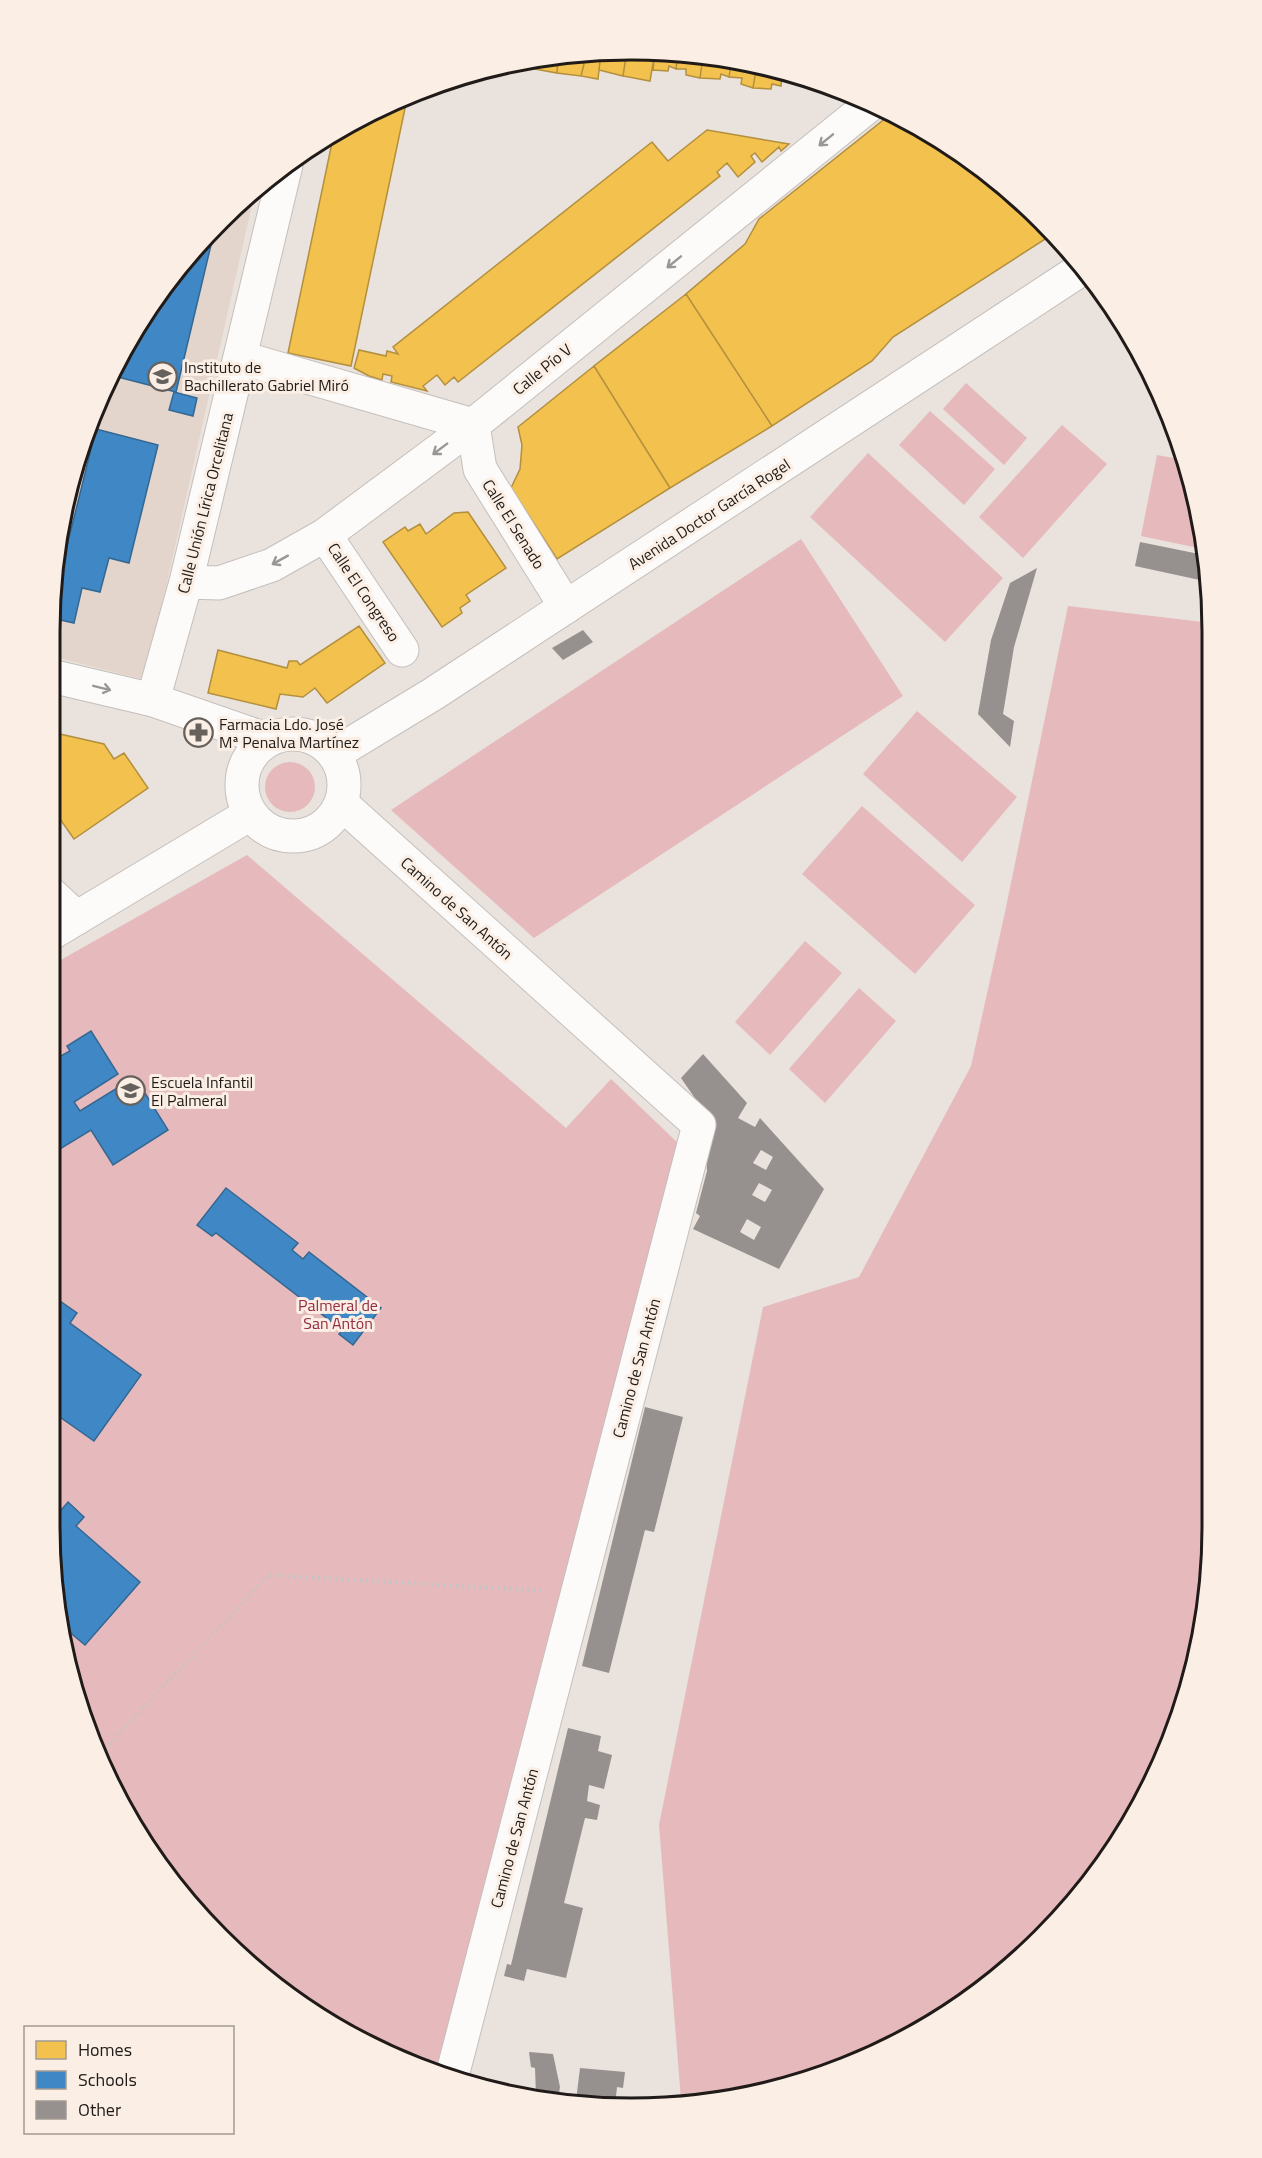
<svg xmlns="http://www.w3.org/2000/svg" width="1262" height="2158" font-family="'Titillium Web',sans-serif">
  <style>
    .built { fill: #e3d5cc }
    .green { fill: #e6babd }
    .homes { fill: #f2c14e; stroke: #b38f3e; stroke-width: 1.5 }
    .schools { fill: #3f88c5; stroke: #366791; stroke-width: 1.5 }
    .building { fill: #96918e; fill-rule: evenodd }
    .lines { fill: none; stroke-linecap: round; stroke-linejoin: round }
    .street-casing { stroke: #c5bfbb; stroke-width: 35 }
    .secondary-casing { stroke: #c5bfbb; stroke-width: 35 }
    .path { stroke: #c5c3c1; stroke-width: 4; stroke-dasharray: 1.5 4.5; stroke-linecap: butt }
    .street { stroke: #fcfbfa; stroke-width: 33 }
    .secondary { stroke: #fcfbfa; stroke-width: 33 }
    .oneway { stroke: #999694 }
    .labels { text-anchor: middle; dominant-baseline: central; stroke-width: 6; stroke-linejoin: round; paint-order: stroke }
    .poi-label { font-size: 16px; fill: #201b18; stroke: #fbefe5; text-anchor: start }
    .street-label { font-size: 16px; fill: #201b18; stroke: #fbefe5 }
    .park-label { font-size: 16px; fill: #952c41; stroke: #fbefe5 }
    .rim { fill: none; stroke: #201b18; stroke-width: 3 }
  </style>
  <rect width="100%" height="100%" fill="#e9e2dd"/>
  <!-- built -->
  <path class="built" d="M255,191L145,680L51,656V593L80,444L147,308L220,220Z"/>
  <!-- green -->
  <path class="green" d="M966,383L1027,438L1004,465L943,409Z
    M930,411L995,469L964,505L899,445Z
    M1062,425L1107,464L1023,558L979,517Z
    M868,453L1003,578L945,642L810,517Z
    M1157,455L1185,460L1203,549L1141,536Z
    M801,539L903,696L534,938L391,810Z
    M1068,606L1211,623V1565L1182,1714L1115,1850L985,1988L818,2078L681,2100L659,1825L763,1307L859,1277L971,1066L1005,912Z
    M917,711L1017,797L962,862L863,774Z
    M265 787a25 25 0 1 1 50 0a25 25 0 1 1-50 0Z
    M862,806L975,905L915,974L802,874Z
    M247,855L566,1128L611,1079L679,1144L443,2072L308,2010L169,1881L80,1714L50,1527V966Z
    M805,941L842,973L770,1055L735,1022Z
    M859,988L896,1021L825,1103L789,1069Z"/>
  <!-- homes -->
  <path class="homes" d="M627,50L623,76L599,70L601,52Z
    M627,50L655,52L650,81L623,76Z
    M601,52L598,79L581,76L584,64L578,55Z
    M655,52L678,54L676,69L669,66L668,71L653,70Z
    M678,54L703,57L700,78L686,75V69H676Z
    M578,55L584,64L581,76L557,73L558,57Z
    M558,57L557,73L529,68L530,59Z
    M703,57L732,59L729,77L721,74L720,79L700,78Z
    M530,59L529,68L505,65L517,61Z
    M732,59L757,64L753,88L741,84L742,78L729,77Z
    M757,64L782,72L781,86L772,84L771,89L753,88Z
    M408,94L351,366L288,353L334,133Z
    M891,114L954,147L1042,220L1053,234L893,337L872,361L772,426L686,294L745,244L759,219Z
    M707,130L789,144L781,151L779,147L762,162L755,153L751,156L755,162L738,177L727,163L717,172L720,176L458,382L454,377L445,385L437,375L423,386L427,391L391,382L392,376L383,374L382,380L369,376L354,368L359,350L386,356L387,351L398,354L393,347L652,142L668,161Z
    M686,294L772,426L670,488L594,366Z
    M594,366L670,488L557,559L511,488L520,469L522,445L518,427Z
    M468,512L506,568L466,595L470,601L460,608L462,613L442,627L383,542L405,527L408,531L420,524L426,534L454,513Z
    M359,626L385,663L327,703L315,688L303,697L280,694L276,709L208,693L218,650L287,668L289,661H297L300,665Z
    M51,732L104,744L114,759L124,753L148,788L74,839L60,819L53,823L50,822Z"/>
  <!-- schools -->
  <path class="schools" d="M216,224L176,392L114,376L147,308Z
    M174,392L197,398L193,416L169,410Z
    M96,429L158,445L129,563L109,558L100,592L82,588L74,623L51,618V593L60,545L67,546Z
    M91,1031L118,1074L74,1102L80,1111L135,1077L168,1130L113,1165L91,1130L50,1155V1057L58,1052L61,1056L70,1051L67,1046Z
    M50,1175L59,1191L50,1196Z
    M226,1188L298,1243L292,1250L303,1259L309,1252L381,1308L353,1345L339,1334L342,1330L216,1233L212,1236L197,1225Z
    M50,1294L77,1313L70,1323L141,1375L94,1441L50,1410Z
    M68,1502L84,1517L76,1526L140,1582L85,1645L66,1629L50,1527V1523Z"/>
  <!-- building -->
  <path class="building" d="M1140,542L1204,555L1209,582L1135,566Z
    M1037,568L1014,647L1003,714L1014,721L1010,747L978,714L991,640L1010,583Z
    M583,630L593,642L563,660L552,648Z
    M703,1054L747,1103L738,1118L755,1127L760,1118L824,1189L779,1269L693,1229L700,1216L696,1213L707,1171L704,1119L699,1104L681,1078ZM761,1150L773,1157L766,1170L753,1163ZM759,1183L772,1190L765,1202L752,1195ZM747,1219L761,1227L754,1240L740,1232Z
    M645,1407L683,1417L654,1532L645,1530L609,1673L582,1666Z
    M568,1728L601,1736L598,1751L612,1755L604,1789L589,1785L587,1801L600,1805L597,1820L585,1818L564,1903L583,1908L566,1978L527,1969L524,1981L504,1976L507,1964L511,1965Z
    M529,2052L553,2054L560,2087L558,2099L536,2096L535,2068L531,2067Z
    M580,2068L625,2072L623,2088L617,2087L615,2106L576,2101Z"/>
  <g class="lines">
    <defs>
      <path id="street" d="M242,358L473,425L480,469L566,607
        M325,535L402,650
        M186,582L219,583L272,565L325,535L473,425L872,103
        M51,676L153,700L268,740
        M153,700L186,582L286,165
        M342,804L699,1125L452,2076
        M50,893L77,918"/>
      <path id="secondary" d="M242 785a51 51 0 1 1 102 0a51 51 0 1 1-102 0Z
        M334,754L433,694L1080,270
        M50,934L250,814"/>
    </defs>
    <!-- street casing -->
    <use href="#street" class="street-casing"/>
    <!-- secondary casing -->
    <use href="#secondary" class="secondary-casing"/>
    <!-- path -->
    <path class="path" d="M101,1753L268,1575L545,1591"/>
    <!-- street -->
    <use href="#street" class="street"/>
    <!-- secondary -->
    <use href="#secondary" class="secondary"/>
  </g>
  <!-- one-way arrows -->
  <defs><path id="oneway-shaft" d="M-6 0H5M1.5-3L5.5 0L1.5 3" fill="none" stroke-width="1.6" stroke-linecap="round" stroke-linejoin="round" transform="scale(1.5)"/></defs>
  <g class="oneway">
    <use href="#oneway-shaft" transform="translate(826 140) rotate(141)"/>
    <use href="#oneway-shaft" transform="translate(674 262) rotate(141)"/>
    <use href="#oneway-shaft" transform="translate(440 449) rotate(143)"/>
    <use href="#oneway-shaft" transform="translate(280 560) rotate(151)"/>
    <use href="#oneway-shaft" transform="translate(102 688) rotate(14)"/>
  </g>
  <!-- icons -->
  <defs>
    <symbol id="school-ring" viewBox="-11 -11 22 22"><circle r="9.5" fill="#fbefe5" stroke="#66615d" stroke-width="1.5"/><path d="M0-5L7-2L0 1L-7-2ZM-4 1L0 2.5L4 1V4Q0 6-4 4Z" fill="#66615d"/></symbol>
    <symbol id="pharmacy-ring" viewBox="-11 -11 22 22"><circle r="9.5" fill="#fbefe5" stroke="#66615d" stroke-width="1.5"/><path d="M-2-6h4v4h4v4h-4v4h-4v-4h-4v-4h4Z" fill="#66615d"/></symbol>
  </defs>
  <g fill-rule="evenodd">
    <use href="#school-ring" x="146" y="360" width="33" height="33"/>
    <use href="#pharmacy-ring" x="182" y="716" width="33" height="33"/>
    <use href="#school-ring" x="114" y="1074" width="33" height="33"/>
  </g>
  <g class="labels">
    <!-- poi labels -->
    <g class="poi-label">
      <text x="184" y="367">Instituto de<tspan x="184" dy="18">Bachillerato Gabriel Miró</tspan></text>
      <text x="219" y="724">Farmacia Ldo. José<tspan x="219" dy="18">Mª Penalva Martínez</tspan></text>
      <text x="151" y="1082">Escuela Infantil<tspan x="151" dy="18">El Palmeral</tspan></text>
    </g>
    <!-- street labels -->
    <g class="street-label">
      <text transform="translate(542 369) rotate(-39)">Calle Pío V</text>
      <text transform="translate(205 503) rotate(-76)">Calle Unión Lírica Orcelitana</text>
      <text transform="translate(709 514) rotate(-33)">Avenida Doctor García Rogel</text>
      <text transform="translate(514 524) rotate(58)">Calle El Senado</text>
      <text transform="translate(364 592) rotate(56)">Calle El Congreso</text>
      <text transform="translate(457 908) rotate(42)">Camino de San Antón</text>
      <text transform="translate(636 1368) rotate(-75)">Camino de San Antón</text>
      <text transform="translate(514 1838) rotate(-75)">Camino de San Antón</text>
    </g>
    <!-- park labels -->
    <g class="park-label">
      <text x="338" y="1305">Palmeral de<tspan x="338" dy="18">San Antón</tspan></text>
    </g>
  </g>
  <!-- crop -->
  <path d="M0 0H1262V2158H0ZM631 60H631A571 571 0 0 1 1202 631V1527A571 571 0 0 1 631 2098H631A571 571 0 0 1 60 1527V631A571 571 0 0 1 631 60Z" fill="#fbefe5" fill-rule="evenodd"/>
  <path class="rim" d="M631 60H631A571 571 0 0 1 1202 631V1527A571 571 0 0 1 631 2098H631A571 571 0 0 1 60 1527V631A571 571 0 0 1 631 60Z"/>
  <!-- legend -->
  <rect x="24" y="2026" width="210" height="108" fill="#fbefe5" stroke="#a39a93" stroke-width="1.5"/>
  <rect x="36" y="2041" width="30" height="18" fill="#f2c14e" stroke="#a39a93" stroke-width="1.5"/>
  <text x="78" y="2056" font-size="18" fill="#201b18">Homes</text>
  <rect x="36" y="2071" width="30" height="18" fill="#3f88c5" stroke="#a39a93" stroke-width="1.5"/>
  <text x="78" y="2086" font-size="18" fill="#201b18">Schools</text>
  <rect x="36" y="2101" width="30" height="18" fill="#96918e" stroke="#a39a93" stroke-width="1.5"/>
  <text x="78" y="2116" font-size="18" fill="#201b18">Other</text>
</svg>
